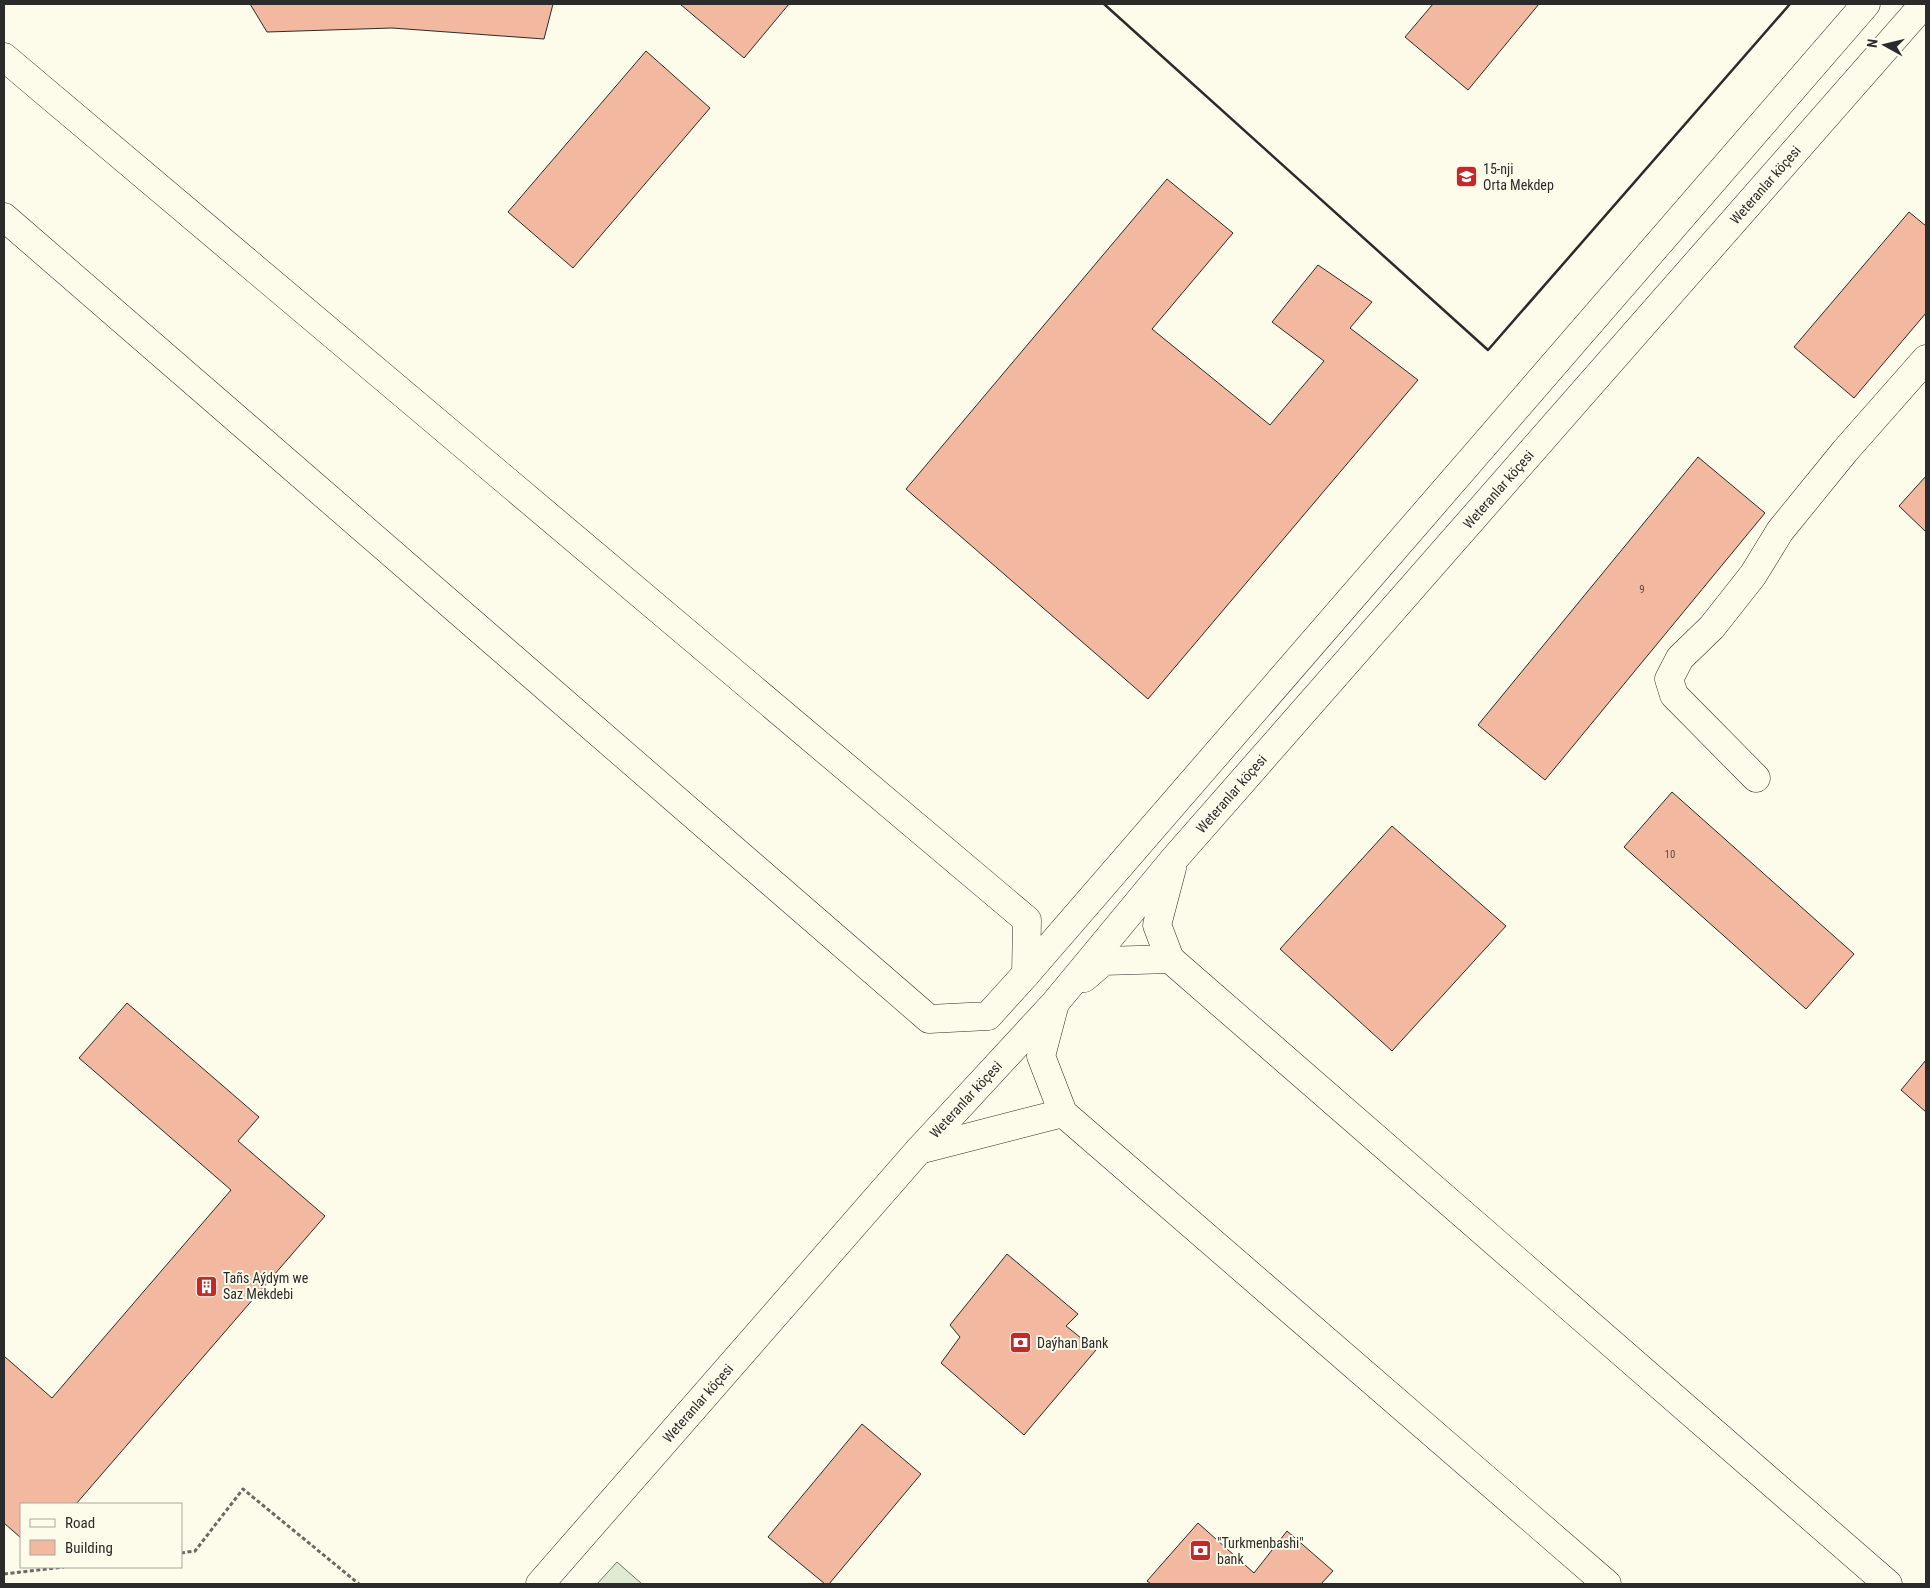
<svg xmlns="http://www.w3.org/2000/svg" width="1930" height="1588" font-family="'Roboto Condensed',sans-serif">
  <style>
    .green { fill: #deebd1; stroke: #74746e }
    .building { fill: #f2b8a0; stroke: #2b2b2b }
    .lines { fill: none; stroke-linecap: round; stroke-linejoin: round }
    .minor-casing { stroke: #2b2b2b; stroke-width: 29 }
    .path { stroke: #6a6964; stroke-width: 3; stroke-dasharray: 4 2.5; stroke-linecap: butt }
    .minor { stroke: #fdfbea; stroke-width: 28 }
    .wall { stroke: #2b2b2b; stroke-width: 2.5 }
    .labels { text-anchor: middle; dominant-baseline: central; stroke-width: 4; stroke-linejoin: round; paint-order: stroke }
    .number-label { font-size: 11px; fill: #5d4e48 }
    .poi-label { font-size: 14px; fill: #2b2b2b; stroke: #fdfbea; text-anchor: start }
    .street-label { font-size: 14px; fill: #2b2b2b; stroke: #fdfbea }
  </style>
  <rect width="100%" height="100%" fill="#fdfbea"/>
  <!-- green -->
  <path class="green" d="M617,1562L642,1584H597Z"/>
  <!-- building -->
  <path class="building" d="M250,4H553L544,39L392,28L267,32Z
    M680,4H789L744,58Z
    M1433,4H1539L1468,90L1405,37Z
    M646,51L710,108L573,268L508,212Z
    M1167,179L1233,233L1152,329L1270,425L1324,361L1272,322L1318,265L1372,302L1350,328L1418,380L1148,699L906,489Z
    M1909,212L1926,226V313L1854,398L1794,347Z
    M1698,457L1765,513L1545,780L1478,725Z
    M1926,476V532L1899,506Z
    M1672,792L1854,954L1806,1009L1624,847Z
    M1392,826L1506,926L1392,1051L1280,949Z
    M127,1003L259,1117L238,1141L325,1216L76,1504H21V1538L4,1523V1356L52,1398L231,1190L79,1058Z
    M1926,1060V1112L1901,1090Z
    M1007,1254L1078,1314L1066,1326L1096,1350L1024,1435L941,1363L960,1337L950,1325Z
    M862,1424L921,1474L829,1584H825L768,1537Z
    M1198,1523L1254,1573L1287,1531L1333,1571L1321,1584H1151L1147,1581Z"/>
  <g class="lines">
    <defs>
      <g id="minor">
        <path d="M4,57L1027,920L1026,974L988,1016L929,1019L4,217"/>
        <path d="M1756,778L1674,695L1669,679L1680,658L1712,627L1753,575L1780,531L1845,451L1926,359"/>
        <path d="M1170,959L1157,925L1172,868"/>
        <path d="M1026,974L1866,4"/>
        <path d="M1084,978L1104,961L1170,959L1888,1584"/>
        <path d="M1054,1007L1041,1056L1063,1113L1607,1584"/>
        <path d="M919,1150L1063,1113"/>
        <path id="s1" d="M540,1584L919,1150L1055,1003L1175,858L1924,4"/>
      </g>
    </defs>
    <!-- minor casing -->
    <use href="#minor" class="minor-casing"/>
    <!-- path -->
    <path class="path" d="M181,1553L195,1551L243,1489L359,1584
      M4,1574L64,1567"/>
    <!-- minor -->
    <use href="#minor" class="minor"/>
    <!-- wall -->
    <path class="wall" d="M1104,4L1488,350L1790,4"/>
  </g>
  <!-- icons -->
  <defs>
    <symbol id="school-square" viewBox="-11 -11 22 22"><rect x="-9" y="-9" width="18" height="18" rx="4" fill="#c62828" stroke="#fdfbea"/><path d="M0-5L7-2L0 1L-7-2ZM-4 1L0 2.5L4 1V4Q0 6-4 4Z" fill="#fff"/></symbol>
    <symbol id="building-square" viewBox="-11 -11 22 22"><rect x="-9" y="-9" width="18" height="18" rx="4" fill="#c62828" stroke="#fdfbea"/><path d="M-4-6H4V6H1V3H-1V6H-4ZM-2.5-4.3h1.7v1.8h-1.7ZM.8-4.3h1.7v1.8H.8ZM-2.5-1h1.7V.8h-1.7ZM.8-1h1.7V.8H.8Z" fill="#fff"/></symbol>
    <symbol id="bank-square" viewBox="-11 -11 22 22"><rect x="-9" y="-9" width="18" height="18" rx="4" fill="#c62828" stroke="#fdfbea"/><path d="M-6-4H6V4H-6ZM0-2.3a2.3 2.3 0 1 0 0 4.6a2.3 2.3 0 1 0 0-4.6Z" fill="#fff"/></symbol>
  </defs>
  <g fill-rule="evenodd">
    <use href="#school-square" x="1454" y="164" width="25" height="25"/>
    <use href="#building-square" x="194" y="1274" width="25" height="25"/>
    <use href="#bank-square" x="1008" y="1330" width="25" height="25"/>
    <use href="#bank-square" x="1188" y="1538" width="25" height="25"/>
  </g>
  <g class="labels">
    <!-- number labels -->
    <g class="number-label">
      <text x="1642" y="589">9</text>
      <text x="1670" y="854">10</text>
    </g>
    <!-- poi labels -->
    <g class="poi-label">
      <text x="1483" y="169">15-nji<tspan x="1483" dy="16">Orta Mekdep</tspan></text>
      <text x="223" y="1278">Tañs Aýdym we<tspan x="223" dy="16">Saz Mekdebi</tspan></text>
      <text x="1037" y="1343">Daýhan Bank</text>
      <text x="1217" y="1543">"Turkmenbashi"<tspan x="1217" dy="16">bank</tspan></text>
    </g>
    <!-- street labels -->
    <g class="street-label">
      <text stroke="none"><textPath href="#s1" startOffset="1860">Weteranlar köçesi</textPath></text>
      <text stroke="none"><textPath href="#s1" startOffset="1455">Weteranlar köçesi</textPath></text>
      <text stroke="none"><textPath href="#s1" startOffset="1050">Weteranlar köçesi</textPath></text>
      <text stroke="none"><textPath href="#s1" startOffset="645">Weteranlar köçesi</textPath></text>
      <text stroke="none"><textPath href="#s1" startOffset="240">Weteranlar köçesi</textPath></text>
    </g>
  </g>
  <!-- border -->
  <rect width="1930" height="1588" fill="none" stroke="#2b2b2b" stroke-width="10"/>
  <!-- legend -->
  <rect x="20" y="1503" width="162" height="65" fill="#fdfbea" stroke="#a9a89e"/>
  <rect x="30" y="1519" width="25" height="8" fill="#fdfbea" stroke="#a9a89e"/>
  <text x="65" y="1528" font-size="15" fill="#2b2b2b">Road</text>
  <rect x="30" y="1540" width="25" height="15" fill="#f2b8a0" stroke="#a9a89e"/>
  <text x="65" y="1553" font-size="15" fill="#2b2b2b">Building</text>
  <!-- north arrow -->
  <g transform="translate(1885 45) rotate(278)" stroke="#fdfbea" stroke-width="4" paint-order="stroke">
  <path d="M0-4L9 19L0 12L-9 19Z" fill="#2b2b2b"/>
  <text y="-8" font-size="14" font-weight="bold" text-anchor="middle" fill="#2b2b2b">N</text>
  </g>
</svg>
